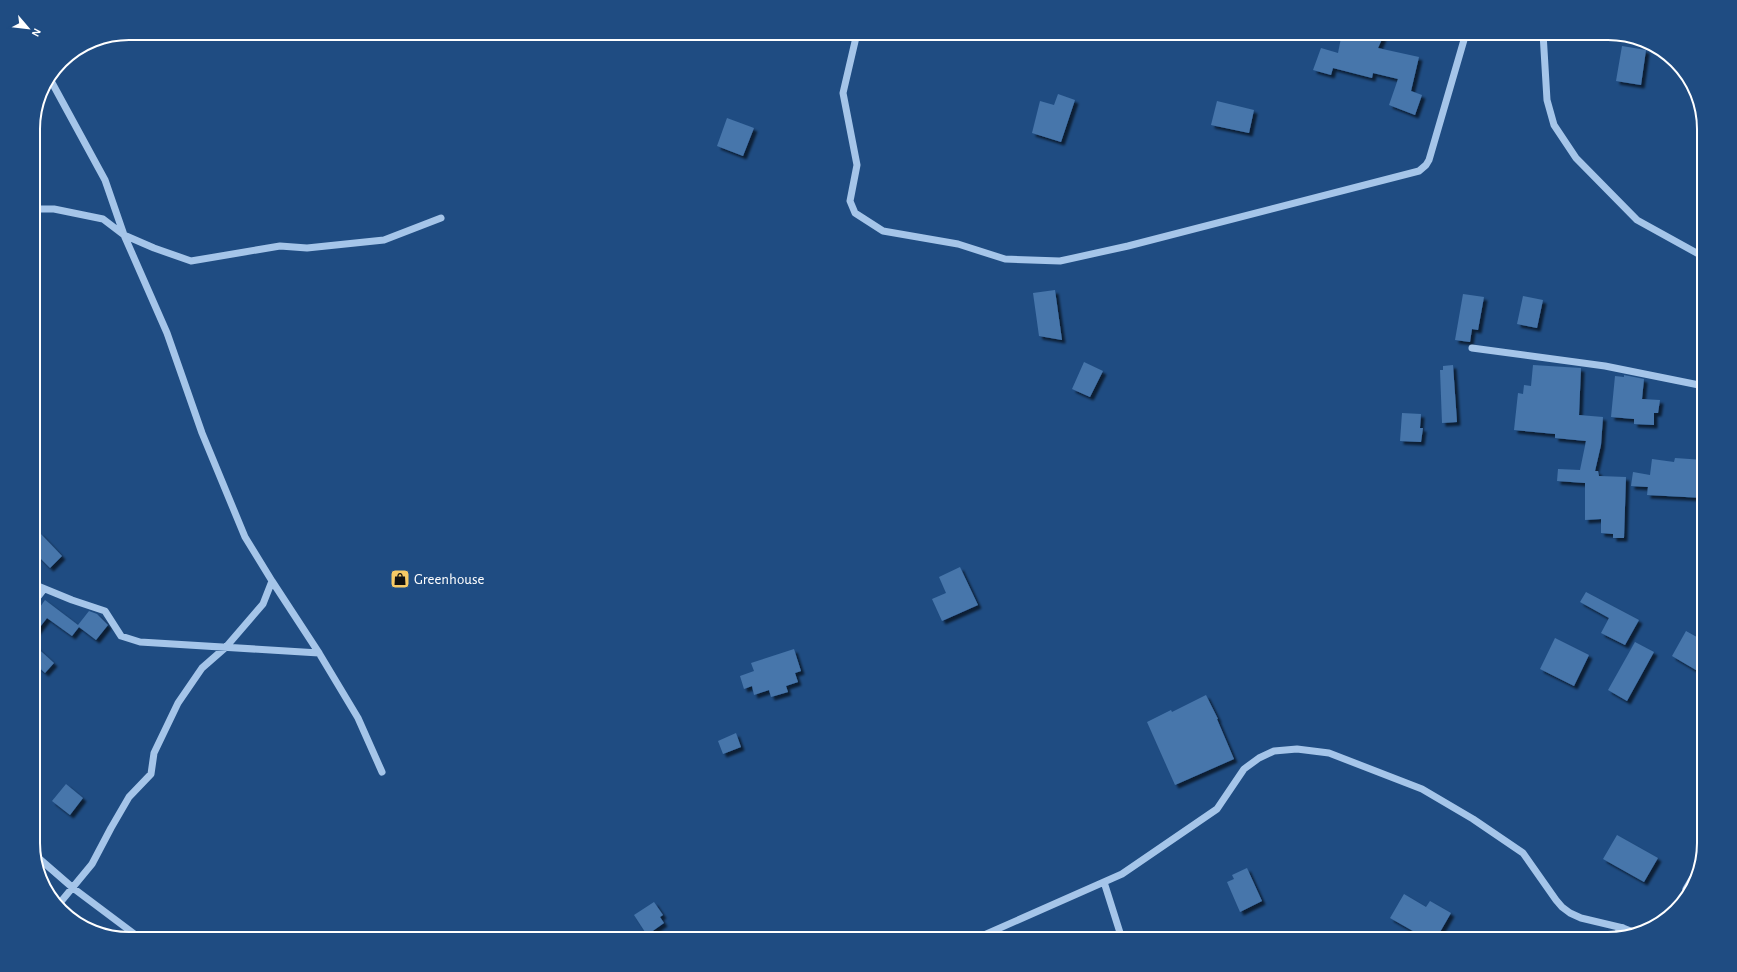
<svg xmlns="http://www.w3.org/2000/svg" width="1737" height="972" font-family="'Alegreya Sans',sans-serif">
  <style>
    .building { fill: #4776ab; filter: url(#shadow) }
    .lines { fill: none; stroke-linecap: round; stroke-linejoin: round }
    .minor { stroke: #a5c5e9; stroke-width: 7 }
    .labels { text-anchor: middle; dominant-baseline: central; stroke-width: 3.5; stroke-linejoin: round; paint-order: stroke }
    .poi-label { font-size: 15px; fill: #fff; stroke: #1f4c82; text-anchor: start }
    .rim { fill: none; stroke: #fff; stroke-width: 2 }
  </style>
  <defs>
    <filter id="shadow"><feDropShadow dx="3.5" dy="3.5" stdDeviation="1" flood-color="#0009"/></filter>
  </defs>
  <rect width="100%" height="100%" fill="#1f4c82"/>
  <!-- building -->
  <path class="building" d="M1342,33H1374L1383,37L1378,48L1419,57L1411,91L1422,95L1415,115L1389,105L1398,79L1373,73L1372,78L1333,68L1331,75L1313,70L1321,48L1338,53Z
    M1622,46L1646,50L1641,85L1616,81Z
    M1058,94L1075,100L1061,142L1032,133L1040,101L1054,105Z
    M1217,101L1254,110L1249,133L1211,125Z
    M727,118L754,128L743,156L717,146Z
    M1055,290L1062,340L1039,336L1033,293Z
    M1463,294L1484,297L1478,330L1472,329L1470,342L1455,340Z
    M1523,296L1543,300L1537,328L1517,324Z
    M1084,362L1103,371L1090,397L1072,389Z
    M1453,365L1457,422L1442,423L1440,370H1443V366Z
    M1533,365L1581,368L1579,415L1603,417L1601,445L1595,471H1598L1599,476L1626,477L1624,538H1613V534L1601,533V519L1585,520V483L1557,481L1558,469L1580,470L1586,441L1555,438V434L1514,430L1518,393L1523,394L1524,385L1531,386Z
    M1624,375L1644,379L1642,399L1660,400L1658,413H1654V425L1634,424V419L1611,417L1615,376L1624,377Z
    M1402,413L1421,414L1420,428H1423L1421,442L1400,441Z
    M1675,458L1704,460V498L1647,495L1648,487L1631,486L1633,472L1650,475L1652,459L1674,462Z
    M33,529L38,534L40,533L62,556L50,568L33,551Z
    M960,567L978,605L942,621L932,599L946,593L939,577Z
    M1586,592L1639,620L1625,645L1601,633L1609,618L1580,602Z
    M45,600L78,625L89,611L97,614L108,625L96,640L79,627L72,636L47,618L33,636V617Z
    M1686,631L1704,641V667L1701,673L1672,656Z
    M1555,638L1589,655L1574,686L1540,669Z
    M1635,642L1654,652L1627,701L1608,690Z
    M33,644L54,663L45,673L33,662Z
    M794,649L801,671L795,673L798,682L786,686L788,692L771,697L769,690L754,695L752,686L744,689L740,676L754,671L751,663Z
    M1206,695L1218,719H1217L1234,759L1175,785L1147,722L1171,710L1172,712Z
    M736,733L741,747L723,754L718,741Z
    M66,784L83,798L70,815L52,801Z
    M1617,835L1658,858L1644,882L1603,859Z
    M1247,868L1262,901L1240,912L1227,882L1234,879L1232,875Z
    M1404,894L1426,907L1430,901L1451,913L1436,939H1427L1390,918Z
    M654,902L663,915L660,917L664,923L647,935L634,915Z"/>
  <g class="lines">
    <!-- minor -->
    <path class="minor" d="M857,33L843,93L857,165L850,201L855,213L883,231L958,244L1005,259L1060,261L1128,246L1419,171L1426,165L1429,160L1466,33
      M1543,33L1547,100L1554,125L1576,158L1637,220L1704,257
      M50,79L105,180L124,235L154,248L191,261L280,246L307,248L384,240L441,218
      M33,209H54L103,219L124,235L167,333L202,433L245,537L272,581L319,653L358,718L382,772
      M1472,348L1605,366L1704,386
      M33,584L72,600L105,611L121,636L140,642L319,653
      M33,603L44,589
      M35,855L73,888L141,939
      M1104,882L1122,939
      M1686,889L1696,872
      M59,904L92,864L111,828L129,797L151,774L154,753L178,703L202,668L226,647L263,604L272,581
      M1612,938L1623,928
      M975,939L1122,874L1217,809L1244,769L1259,758L1274,751L1297,749L1329,753L1422,789L1473,819L1523,853L1556,900L1562,907L1570,913L1581,918L1623,928L1633,932"/>
  </g>
  <!-- icons -->
  <defs>
    <symbol id="shop-square" viewBox="-11 -11 22 22"><rect x="-9" y="-9" width="18" height="18" rx="4" fill="#f7ca65" stroke="#1f4c82"/><path d="M-5-2.5h2.3a2.7 3.5 0 0 1 5.4 0H5L5.5 6h-11ZM-1.5-2.5h3a1.5 2.3 0 0 0-3 0Z" fill="#111"/></symbol>
  </defs>
  <g fill-rule="evenodd">
    <use href="#shop-square" x="389" y="568" width="22" height="22"/>
  </g>
  <g class="labels">
    <!-- poi labels -->
    <g class="poi-label">
      <text x="414" y="579">Greenhouse</text>
    </g>
  </g>
  <!-- crop -->
  <path d="M0 0H1737V972H0ZM129 40H1608A89 89 0 0 1 1697 129V843A89 89 0 0 1 1608 932H129A89 89 0 0 1 40 843V129A89 89 0 0 1 129 40Z" fill="#1f4c82" fill-rule="evenodd"/>
  <path class="rim" d="M129 40H1608A89 89 0 0 1 1697 129V843A89 89 0 0 1 1608 932H129A89 89 0 0 1 40 843V129A89 89 0 0 1 129 40Z"/>
  <!-- north arrow -->
  <g transform="translate(28 28) rotate(118)" stroke="#1f4c82" stroke-width="3" paint-order="stroke">
  <path d="M0-3L7 15L0 10L-7 15Z" fill="#ffffff"/>
  <text y="-6" font-size="11" font-weight="bold" text-anchor="middle" fill="#ffffff">N</text>
  </g>
</svg>
